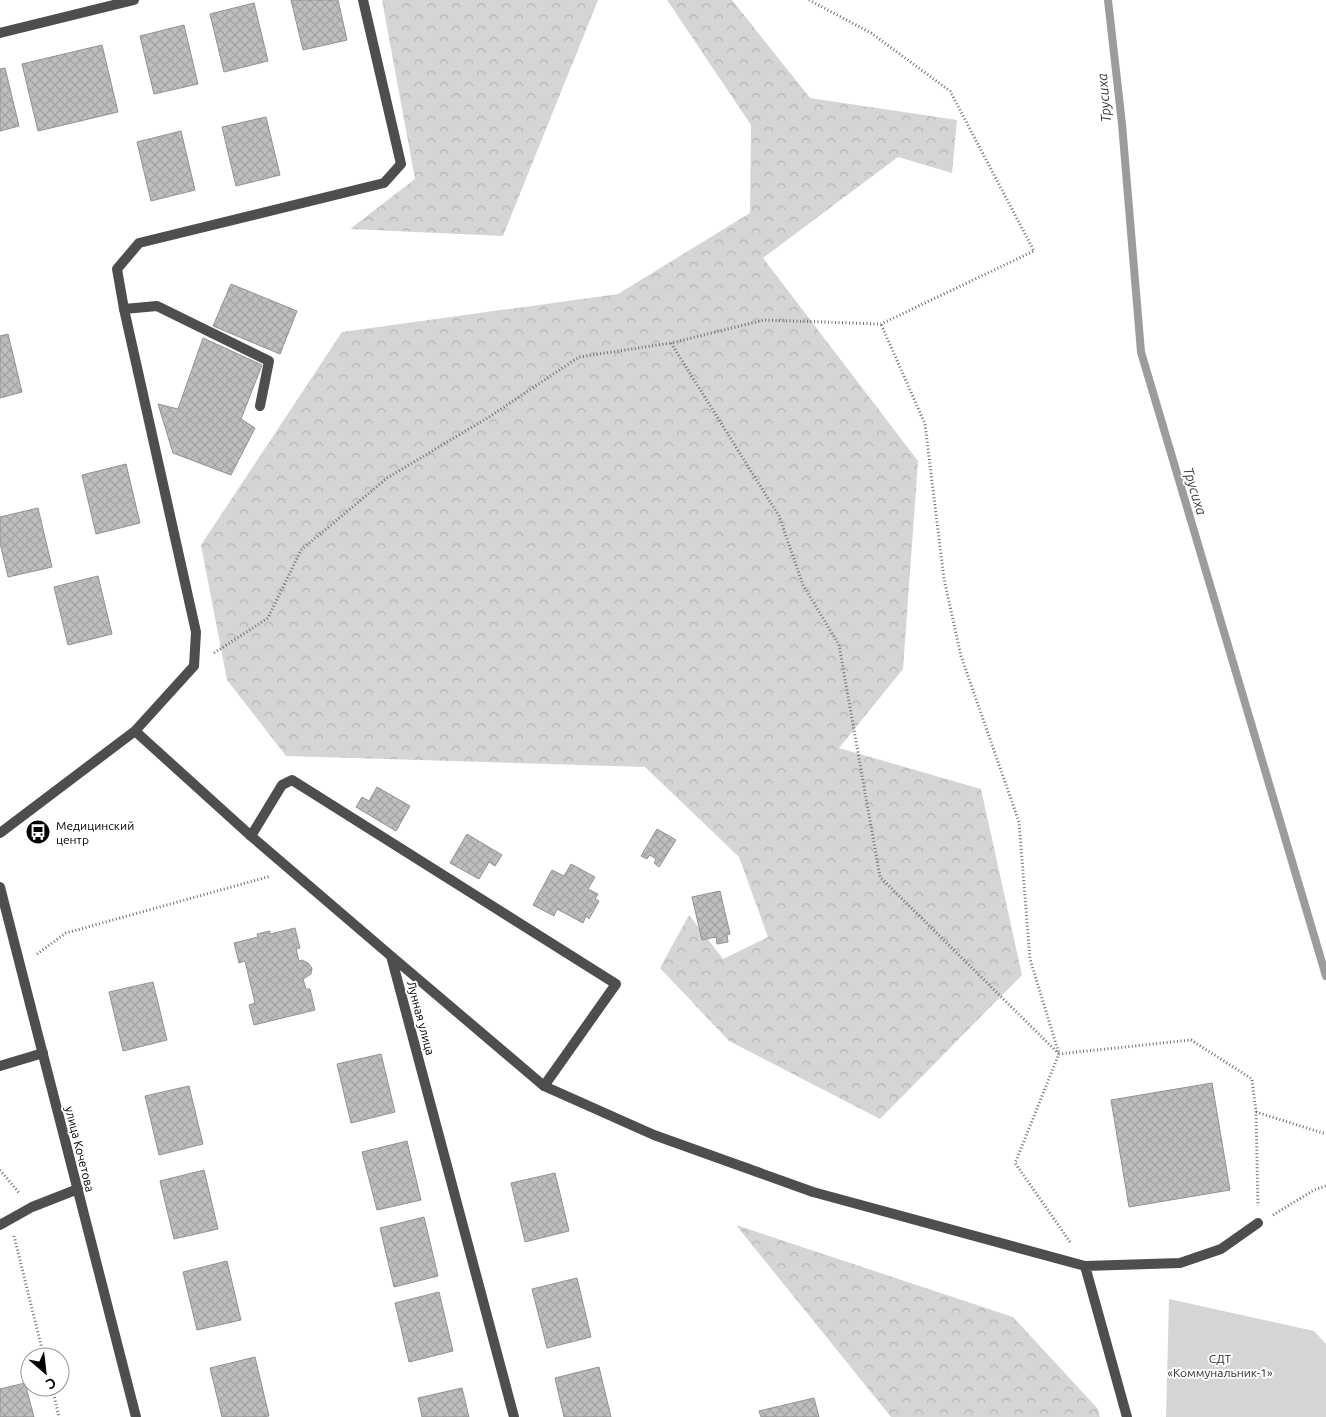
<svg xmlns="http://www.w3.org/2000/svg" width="1326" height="1417" font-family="Ubuntu,sans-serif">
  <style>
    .forest { fill: url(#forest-crowns) }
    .garden { fill: #d5d5d5 }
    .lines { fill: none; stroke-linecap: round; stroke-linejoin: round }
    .stream { stroke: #9c9c9c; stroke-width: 8 }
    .building { fill: url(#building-cross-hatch); stroke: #929292 }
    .path { stroke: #707070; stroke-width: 3; stroke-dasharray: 1 2.5; stroke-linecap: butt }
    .lane { stroke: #4e4e4e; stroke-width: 10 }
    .street { stroke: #4e4e4e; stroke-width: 10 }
    .labels { text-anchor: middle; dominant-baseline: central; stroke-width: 4; stroke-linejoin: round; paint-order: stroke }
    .poi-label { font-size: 12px; fill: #000; stroke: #fff; text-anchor: start }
    .street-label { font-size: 12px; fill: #000; stroke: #fff }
    .park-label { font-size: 12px; fill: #2c2c2c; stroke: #fff }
    .water-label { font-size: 14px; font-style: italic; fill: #3d3d3d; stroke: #fff }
  </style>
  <defs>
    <pattern id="forest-crowns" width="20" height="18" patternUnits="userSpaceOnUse" patternTransform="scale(1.25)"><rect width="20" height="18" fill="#d5d5d5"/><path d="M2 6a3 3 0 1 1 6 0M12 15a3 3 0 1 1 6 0" fill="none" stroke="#b5b5b5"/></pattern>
    <pattern id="building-cross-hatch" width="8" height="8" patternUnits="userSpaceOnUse" patternTransform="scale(1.25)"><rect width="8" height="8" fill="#bebebe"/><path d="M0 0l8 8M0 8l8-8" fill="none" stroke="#a2a2a2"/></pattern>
  </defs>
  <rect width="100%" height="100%" fill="#fff"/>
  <!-- forest -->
  <path class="forest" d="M382,0H598L503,236L350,229L415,179Z
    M667,0H732L810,98L957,120L952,173L898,157L763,258L918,461L903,669L839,748L981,789L1022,975L880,1119L729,1041L660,968L689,915L723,959L768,937L739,857L645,767L286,756L227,680L201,545L342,332L618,294L750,213L751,125Z
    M736,1225L1013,1317L1098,1409L1100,1417H891Z"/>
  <!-- garden -->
  <path class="garden" d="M1169,1299L1314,1331L1326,1344V1417H1166Z"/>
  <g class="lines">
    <!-- stream -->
    <path class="stream" d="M1108,0L1122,124L1141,352L1326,976"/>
  </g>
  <!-- building -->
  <path class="building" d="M291,0H338L347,40L303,50Z
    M254,3L268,61L224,72L210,14Z
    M184,25L198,84L154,94L140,36Z
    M102,45L118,112L38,131L22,64Z
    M5,68L19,126L0,131V69Z
    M266,117L280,175L236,186L222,127Z
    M181,131L195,190L151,201L137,142Z
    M231,284L297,311L280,354L213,326Z
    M8,334L22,392L0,398V336Z
    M203,338L262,365L241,419L255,428L231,475L173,453L158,404L178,409Z
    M126,464L140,523L96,534L82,475Z
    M38,508L52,567L8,577L0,543V517Z
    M98,576L112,634L68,645L54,587Z
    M377,787L410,806L396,831L356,807L362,797L369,801Z
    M657,829L676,840L659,867L654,863L656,859L650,855L647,859L641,856Z
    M467,834L502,855L495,866L489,862L479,879L450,863Z
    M571,864L595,877L588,889L598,894L595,899L599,901L589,919L586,916L583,923L557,909L554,916L533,905L552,870L564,876Z
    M720,891L730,934L727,935L728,942L717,944L716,937L702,940L692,897Z
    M295,928L300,948L296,949L299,961L302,960L308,963L312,968L311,974L303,979L306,989H310L315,1010L254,1025L249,1005L255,1003L245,961L239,963L234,943L258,937L257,934L270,931V934Z
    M153,982L167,1040L123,1051L109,992Z
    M381,1054L395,1112L351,1123L337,1064Z
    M1212,1083L1230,1190L1129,1207L1111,1100Z
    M189,1086L203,1144L159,1155L145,1096Z
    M407,1141L421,1200L377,1210L362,1152Z
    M204,1170L218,1229L174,1239L160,1181Z
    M555,1173L569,1231L525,1242L511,1183Z
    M424,1217L438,1276L394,1287L380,1228Z
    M227,1261L241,1320L197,1330L183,1272Z
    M577,1278L591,1337L547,1348L532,1289Z
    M439,1292L453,1351L409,1362L395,1303Z
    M255,1357L269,1416L263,1417H222L210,1368Z
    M599,1367L611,1417H564L555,1378Z
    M25,1383L34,1417H0V1389Z
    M462,1388L469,1417H422L418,1398Z
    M814,1398L819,1417H761L759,1411Z"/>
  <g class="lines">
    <!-- path -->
    <path class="path" d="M809,0L871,33L950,91L1034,251L881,324L764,320L671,343L779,516L803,585L839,645L880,877L1059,1054L1030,959L1019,822L961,656L944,579L925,424L881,324
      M214,653L268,618L301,550L387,478L489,417L579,357L671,343
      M37,954L66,933L271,876
      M1256,1112L1326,1134
      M0,1170L20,1194
      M1273,1215L1314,1190L1326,1186
      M14,1236L44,1357
      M1070,1242L1015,1163L1059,1054L1191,1040L1252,1079L1256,1112L1258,1206
      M52,1387L59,1417"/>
    <!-- lane -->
    <path class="lane" d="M124,309L157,306L269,361L260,406
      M251,836L282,785L292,780L616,984L544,1086
      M0,1066L43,1053
      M0,1225L32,1207L78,1189
      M1127,1417L1085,1266L1180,1263L1221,1249L1258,1223"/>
    <!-- street -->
    <path class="street" d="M0,33L134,0
      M135,731L251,836L391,956L514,1417
      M0,833L135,731L194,666L196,632L124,309L117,269L139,243L384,183L401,164L363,0
      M0,887L136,1417
      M391,956L544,1086L654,1135L813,1192L1085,1266"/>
  </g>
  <!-- icons -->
  <defs>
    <symbol id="bus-disc" viewBox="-11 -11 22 22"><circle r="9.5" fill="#000" stroke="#fff"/><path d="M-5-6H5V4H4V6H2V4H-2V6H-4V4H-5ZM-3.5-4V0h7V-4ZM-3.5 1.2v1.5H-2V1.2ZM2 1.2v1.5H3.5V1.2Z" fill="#fff"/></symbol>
  </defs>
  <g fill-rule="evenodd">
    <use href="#bus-disc" x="24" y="818" width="28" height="28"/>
  </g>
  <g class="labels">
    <!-- poi labels -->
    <g class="poi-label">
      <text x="56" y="825">Медицинский<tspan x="56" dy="14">центр</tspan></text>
    </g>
    <!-- street labels -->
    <g class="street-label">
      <text transform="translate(421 1018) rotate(75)">Лунная улица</text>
      <text transform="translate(80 1149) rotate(76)">улица Кочетова</text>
    </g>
    <!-- park labels -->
    <g class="park-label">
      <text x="1220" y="1358">СДТ<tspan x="1220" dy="14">«Коммунальник-1»</tspan></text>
    </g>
    <!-- water labels -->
    <g class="water-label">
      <text transform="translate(1104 98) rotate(-95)">Трусиха</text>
      <text transform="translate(1195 491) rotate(73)">Трусиха</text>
    </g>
  </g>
  <!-- north arrow -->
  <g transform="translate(45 1372) rotate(152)"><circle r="24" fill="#ffffff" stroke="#999999"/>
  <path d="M0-4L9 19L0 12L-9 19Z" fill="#000000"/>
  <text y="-8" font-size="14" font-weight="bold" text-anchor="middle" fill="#000000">С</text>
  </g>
</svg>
